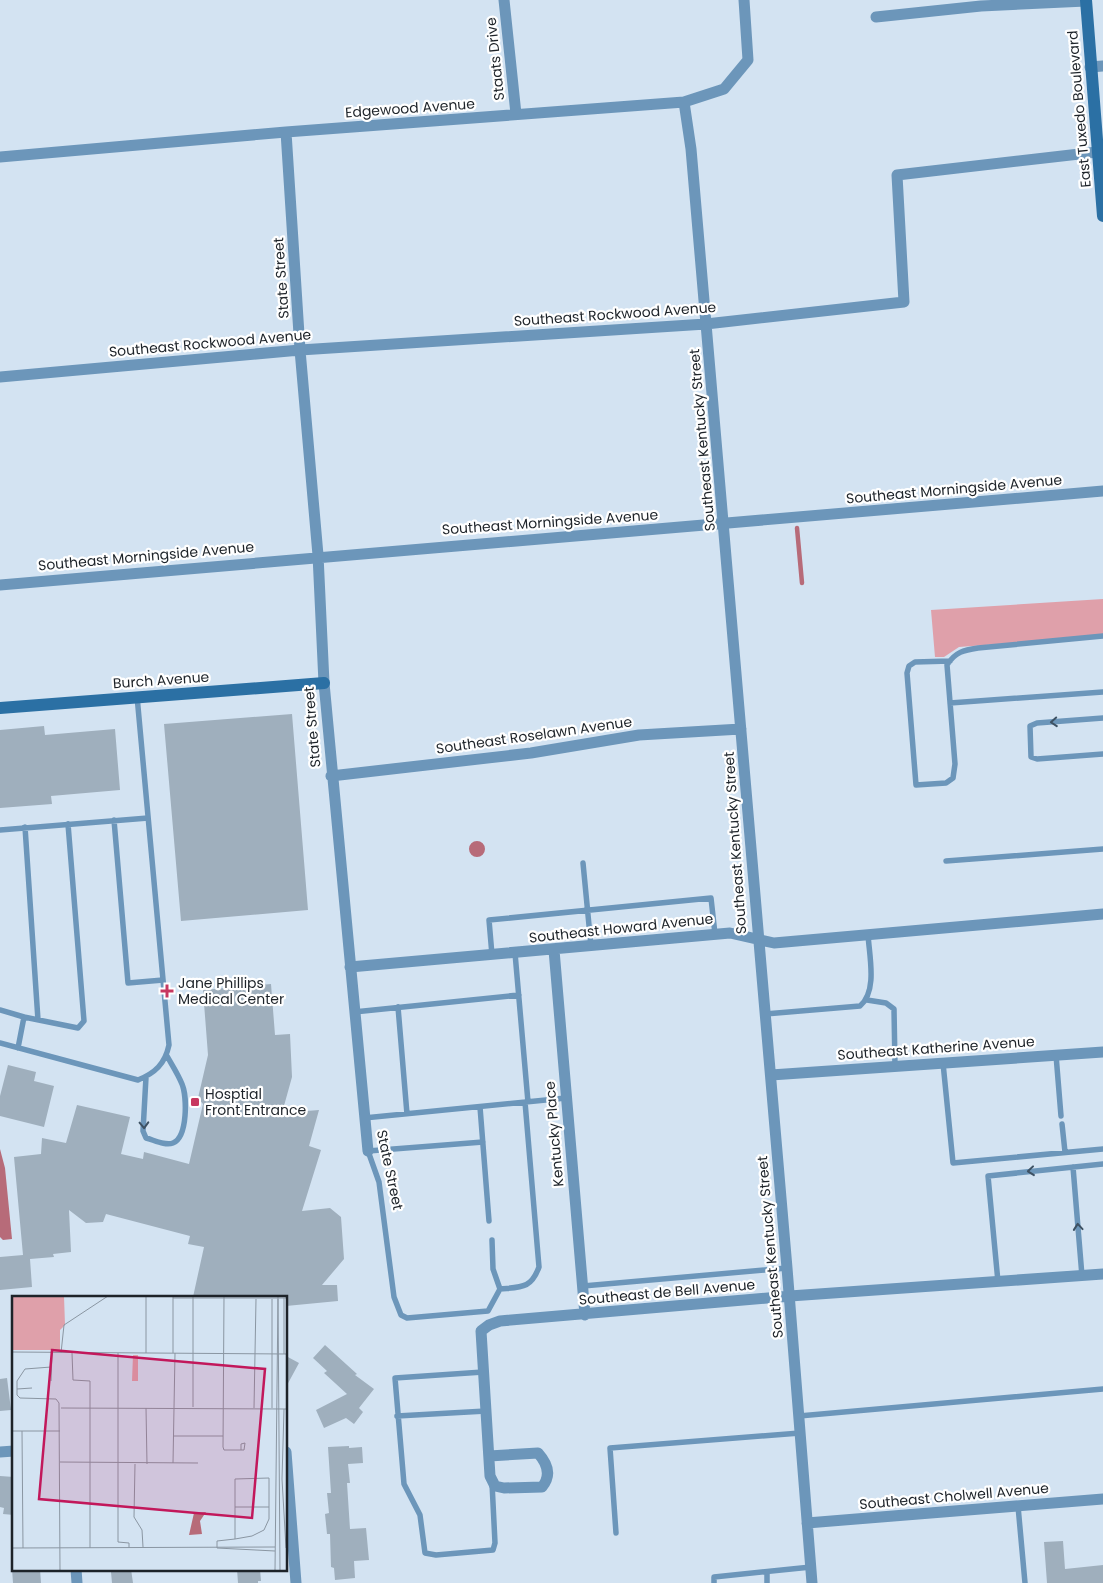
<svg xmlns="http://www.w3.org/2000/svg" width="1103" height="1583" font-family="Poppins,sans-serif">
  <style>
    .green { fill: #dfa0aa }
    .water { fill: #b76b79 }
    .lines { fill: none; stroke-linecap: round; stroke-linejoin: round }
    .stream { stroke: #b76b79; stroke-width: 4.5 }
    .building { fill: #9fafbd }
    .lane { stroke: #6c96ba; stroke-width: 5.5 }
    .street { stroke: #6c96ba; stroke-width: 11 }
    .secondary { stroke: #2b70a4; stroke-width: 12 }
    .oneway { stroke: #3d5163 }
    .poi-dot { fill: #c73860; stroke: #fff; stroke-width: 2 }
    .labels { text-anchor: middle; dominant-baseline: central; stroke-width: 4.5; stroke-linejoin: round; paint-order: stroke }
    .street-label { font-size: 14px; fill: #1d2329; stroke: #fff }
    .poi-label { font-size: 14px; fill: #1d2329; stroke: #fff; text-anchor: start }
    .inset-road { fill: none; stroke: #8a96a2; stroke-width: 1 }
    .view { fill: #c2185b; fill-opacity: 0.15; stroke: #c2185b; stroke-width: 2.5 }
    .inset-edge { fill: none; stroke: #1d2329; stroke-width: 2.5 }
  </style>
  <rect width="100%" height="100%" fill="#d3e3f2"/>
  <!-- green -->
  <path class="green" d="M1103,599V636L959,647L944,657H935L931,610Z"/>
  <!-- water -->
  <path class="water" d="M469 849a8 8 0 1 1 16 0a8 8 0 1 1-16 0Z
    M0,1149L5,1168L12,1239L3,1240L0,1237Z"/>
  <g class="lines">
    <!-- stream -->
    <path class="stream" d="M797,528L802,583"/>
  </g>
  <!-- building -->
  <path class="building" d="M292,714L308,910L181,921L164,724Z
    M44,726L45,735L115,729L120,790L51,796L52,804L0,808V730Z
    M271,984L275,1035L290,1034L292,1077L282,1113L319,1110L309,1146L321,1150L302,1211L330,1208L341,1217L344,1259L322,1285H337L338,1301L286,1306V1297H193L204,1247L188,1244L190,1236L106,1214L103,1222L86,1223L69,1210L71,1252L53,1254L54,1257L30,1259L32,1287L0,1290V1257L23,1255L14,1157L41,1154L42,1138L66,1143L77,1105L130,1117L121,1154L143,1159L144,1152L189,1164L203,1104L198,1098L208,1055L203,990Z
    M8,1065L36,1072L34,1081L54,1086L44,1127L0,1116V1096Z
    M325,1345L357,1374L355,1375L374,1389L359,1408L363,1412L354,1424L346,1418L324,1428L316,1410L347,1394L324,1373L327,1371L313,1358Z
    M286,1356L299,1363L286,1387Z
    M7,1378L11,1410L0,1411V1379Z
    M349,1446V1448L362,1447L363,1463L348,1464L350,1483H347L350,1529L366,1528L369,1560L354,1561L355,1578L335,1580L334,1568L331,1567L330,1534H327L325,1514L329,1513L327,1493H331L328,1447Z
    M0,1476L14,1477V1515L3,1514L4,1508L0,1507Z
    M1063,1541L1065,1569L1103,1565V1583H1047L1044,1542Z
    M12,1569H40L41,1583H13Z
    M113,1569H131L133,1583H112L111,1572Z
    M237,1569H260L261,1581H258V1583H238Z"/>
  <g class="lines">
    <!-- lane -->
    <path class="lane" d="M950,661L915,662L909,666L907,673L916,785L946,783L953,778L955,764L947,665C955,652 964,650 978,648L1103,636
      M950,703L1103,692
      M1103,718L1037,723L1030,726L1031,757L1037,759L1103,754
      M114,820L128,983L163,980
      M25,827L38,1020
      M0,830L148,818
      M946,861L1103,849
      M583,863L591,946
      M515,953L528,1102
      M492,955L489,920L711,898L715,934
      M867,1000L886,1003L894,1009L895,1066
      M398,1007L407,1114
      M0,1010L24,1017L18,1048
      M354,1012L519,995
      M765,1014L860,1006C878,991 869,955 868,934
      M24,1017L78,1028L84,1021L68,824
      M0,1043L138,1080C155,1073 165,1064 169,1045L137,696
      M1056,1055L1061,1116
      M943,1063L953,1163L1103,1149
      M146,1077L143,1131L146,1138C154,1140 165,1146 173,1143C188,1137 187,1096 182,1084C178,1074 172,1065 167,1056
      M480,1107L489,1221
      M364,1118L566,1098
      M1062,1124L1065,1152
      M483,1142L368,1151L379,1182L394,1297L401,1315L407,1318L488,1311L500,1289C521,1287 531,1289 539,1267L525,1102
      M1073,1167L1082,1276
      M492,1240L493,1269L500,1289
      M998,1282L988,1176L1103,1164
      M583,1286L787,1268
      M483,1372L395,1378L404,1484L420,1515L425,1553L436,1555L493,1550L495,1543L492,1483
      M397,1416L486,1411
      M799,1416L1103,1389
      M1018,1506L1025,1583
      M616,1533L610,1448L800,1433
      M767,1572V1583
      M714,1583V1577L811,1567"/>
    <!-- street -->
    <path class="street" d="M504,0L516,114
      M876,17L981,6L1086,1
      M1090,67L1103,66
      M684,102L691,149L787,1268L812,1583
      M286,132L300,350L318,555L324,683L368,1151
      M0,157L286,132L684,102L724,89L748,60L744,0
      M0,377L300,350L706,324L904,302L897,175L1097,152
      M0,585C367,551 735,523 1103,491
      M331,776L531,753L639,735L741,729
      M554,950L585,1315
      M350,967L730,933L774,943L1103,914
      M771,1075L1103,1052
      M0,1452L14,1451
      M286,1452L296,1583
      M489,1456L538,1453C547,1463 552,1475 542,1487L504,1488L495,1486L490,1476L481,1331L489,1325L500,1321L790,1296L1103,1274
      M807,1523L1103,1499
      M76,1569L77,1583"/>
    <!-- secondary -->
    <path class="secondary" d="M1086,0L1103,216
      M0,708L324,683"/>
  </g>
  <!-- one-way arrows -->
  <defs><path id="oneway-chevron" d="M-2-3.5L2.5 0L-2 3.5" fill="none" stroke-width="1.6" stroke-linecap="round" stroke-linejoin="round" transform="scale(1.25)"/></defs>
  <g class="oneway">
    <use href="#oneway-chevron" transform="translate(1054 722) rotate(176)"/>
    <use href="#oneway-chevron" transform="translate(144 1125) rotate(88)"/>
    <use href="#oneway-chevron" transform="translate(1031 1171) rotate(174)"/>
    <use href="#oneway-chevron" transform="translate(1078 1227) rotate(-95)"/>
  </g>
  <!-- markers -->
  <g class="poi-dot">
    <path d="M164.5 983.5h5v5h5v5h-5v5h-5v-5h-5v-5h5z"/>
    <rect x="190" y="1097" width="10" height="10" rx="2.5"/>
  </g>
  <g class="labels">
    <!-- street labels -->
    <g class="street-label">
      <text transform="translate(495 59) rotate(-96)">Staats Drive</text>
      <text transform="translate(410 108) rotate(-4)">Edgewood Avenue</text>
      <text transform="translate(1079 109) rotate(-95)">East Tuxedo Boulevard</text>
      <text transform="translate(281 278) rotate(-94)">State Street</text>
      <text transform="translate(615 314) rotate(-4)">Southeast Rockwood Avenue</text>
      <text transform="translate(210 343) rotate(-5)">Southeast Rockwood Avenue</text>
      <text transform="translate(702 440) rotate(-95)">Southeast Kentucky Street</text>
      <text transform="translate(954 489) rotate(-5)">Southeast Morningside Avenue</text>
      <text transform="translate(550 522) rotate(-4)">Southeast Morningside Avenue</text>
      <text transform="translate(146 556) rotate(-5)">Southeast Morningside Avenue</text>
      <text transform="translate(161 680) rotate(-4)">Burch Avenue</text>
      <text transform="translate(312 727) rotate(-95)">State Street</text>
      <text transform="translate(534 735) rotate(-8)">Southeast Roselawn Avenue</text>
      <text transform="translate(735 843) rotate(-94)">Southeast Kentucky Street</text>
      <text transform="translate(621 928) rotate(-6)">Southeast Howard Avenue</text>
      <text transform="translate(936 1048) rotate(-4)">Southeast Katherine Avenue</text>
      <text transform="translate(554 1134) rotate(-95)">Kentucky Place</text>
      <text transform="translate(390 1170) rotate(78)">State Street</text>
      <text transform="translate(770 1247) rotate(-95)">Southeast Kentucky Street</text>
      <text transform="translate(667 1292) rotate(-5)">Southeast de Bell Avenue</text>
      <text transform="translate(954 1496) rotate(-5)">Southeast Cholwell Avenue</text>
    </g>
    <!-- poi labels -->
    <g class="poi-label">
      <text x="178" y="983">Jane Phillips<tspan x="178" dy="16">Medical Center</tspan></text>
      <text x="205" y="1094">Hosptial<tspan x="205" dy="16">Front Entrance</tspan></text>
    </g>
  </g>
  <!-- overview -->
  <g transform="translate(12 1296)">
    <rect width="275" height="275" fill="#d3e3f2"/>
    <path d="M0,0H52L53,29L48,34V54H0ZM121,59H126V85H120Z" fill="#dfa0aa"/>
    <path d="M194,216L188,225L190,238L177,239L182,217Z" fill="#b76b79"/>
    <path class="inset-road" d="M134,0V57M212,0L211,151L212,154H232L233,147L229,148V154M161,2H275M272,2V58M266,3L268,275M0,56L275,58M49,57L52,29L96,0M60,57L61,84L78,85V252M106,57V246L117,247V252M161,57V0M39,71L13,73L5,85V99L8,102L44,103L47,107L48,275M39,85L40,57M5,93L20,92M181,111V0M49,112L275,113M134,112L135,168M242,112L244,3M260,112V3M272,113L270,183L274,252M0,135H48M10,135L11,252M161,140H211M48,166L186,167M161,167L163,57M123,168L122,221L130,234L131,251M223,211H257M0,252L263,251M205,252V245L223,243L240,240L252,234L257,223V182L223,183V243M205,252L263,255M263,275L266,0"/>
    <path class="view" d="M40,54L253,73L240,222L27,203Z"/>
    <rect width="275" height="275" class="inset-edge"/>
  </g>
</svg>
